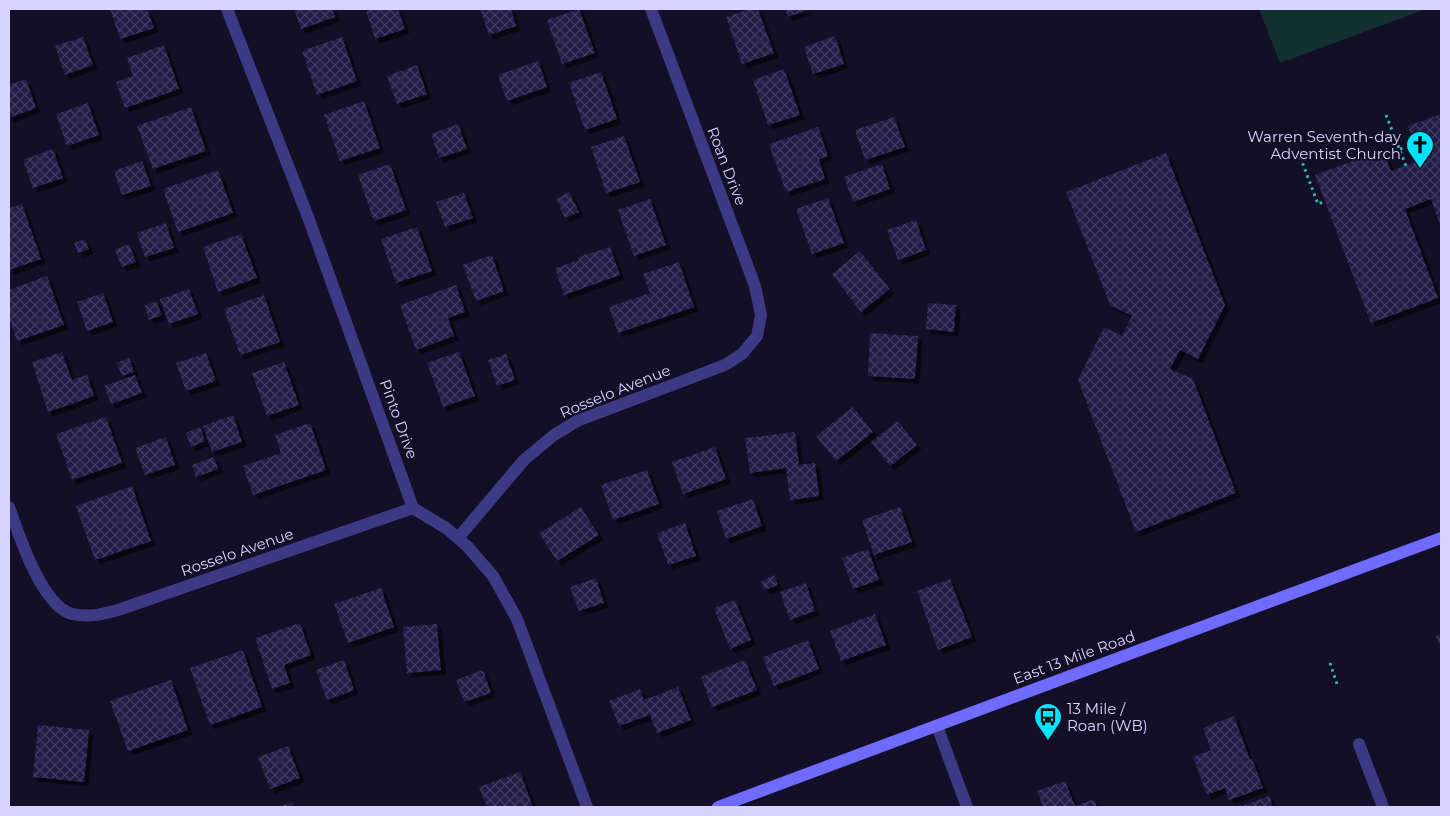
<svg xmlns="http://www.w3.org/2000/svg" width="1450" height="816" font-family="Montserrat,sans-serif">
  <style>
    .green { fill: #12302f }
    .building { fill: url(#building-cross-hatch); filter: url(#shadow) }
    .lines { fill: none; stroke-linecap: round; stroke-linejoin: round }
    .path { stroke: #2fb8b0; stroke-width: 3; stroke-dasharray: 2.5 4; stroke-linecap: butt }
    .street { stroke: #3d3a85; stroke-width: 12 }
    .secondary { stroke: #6f6bff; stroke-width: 12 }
    .labels { text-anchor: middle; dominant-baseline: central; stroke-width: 4; stroke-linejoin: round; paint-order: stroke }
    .poi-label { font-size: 15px; fill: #d9d4ff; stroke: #130f26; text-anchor: end }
    .street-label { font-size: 15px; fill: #d9d4ff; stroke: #130f26 }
  </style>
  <defs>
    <pattern id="building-cross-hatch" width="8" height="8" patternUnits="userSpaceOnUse" patternTransform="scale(1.25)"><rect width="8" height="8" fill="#241b47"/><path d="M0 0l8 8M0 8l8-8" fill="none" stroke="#433b63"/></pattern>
    <filter id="shadow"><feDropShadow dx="4.5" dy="4.5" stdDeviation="0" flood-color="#0009"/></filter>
  </defs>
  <rect width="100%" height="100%" fill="#130f26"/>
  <!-- green -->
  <path class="green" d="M1259,9H1426L1280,63Z"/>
  <!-- building -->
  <path class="building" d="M110,9H147L154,28L120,39Z
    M294,9H332L335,17L301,29Z
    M374,9H398L405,29L375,39L366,11Z
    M480,9H511L516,26L489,35Z
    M579,9L595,53L562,64L547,20Z
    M750,9H758L774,53L742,64L726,17Z
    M785,9H810L788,17Z
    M835,36L844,64L813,74L804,47Z
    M83,37L93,65L65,75L55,46Z
    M342,37L357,81L317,95L302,51Z
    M164,45L179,89L125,108L116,82L133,76L127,58Z
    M538,61L547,87L507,101L498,75Z
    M417,65L427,94L397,104L387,76Z
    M784,69L800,115L768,125L753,80Z
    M601,72L617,119L585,130L569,83Z
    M26,79L36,108L9,118V85Z
    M364,101L380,148L340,161L324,115Z
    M88,103L99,135L67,146L56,114Z
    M191,107L206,151L153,169L137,126Z
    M1441,114V227L1431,199L1405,209L1438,298L1371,323L1315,175L1383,150L1391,171L1421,160L1408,126Z
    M894,117L905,147L865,160L855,130Z
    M458,124L467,149L439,158L431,134Z
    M818,127L828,156L819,159L825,179L786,192L769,144Z
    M624,136L640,182L606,193L591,147Z
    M53,149L63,178L33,188L23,160Z
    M1166,153L1225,305L1198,359L1180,350L1170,369L1193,379L1236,493L1136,532L1078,380L1104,327L1122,336L1132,316L1110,305L1066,192Z
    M142,161L151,186L122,195L114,171Z
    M390,164L406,210L374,221L358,175Z
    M882,164L890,189L853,202L844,177Z
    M218,170L233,213L178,232L163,189Z
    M569,192L579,212L565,218L556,199Z
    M464,193L473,218L445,227L436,202Z
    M828,198L844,243L812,254L796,209Z
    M650,199L666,245L634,256L618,210Z
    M22,204L41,259L9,270V208Z
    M916,220L926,250L898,260L887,230Z
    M166,223L174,248L145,257L137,233Z
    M417,227L432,271L396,283L381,239Z
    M241,234L257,278L218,292L203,247Z
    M85,239L89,249L78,253L74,243Z
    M129,244L136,262L122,267L115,250Z
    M610,247L620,275L564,295L555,268L579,260L578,257Z
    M860,251L890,289L861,312L832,274Z
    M492,255L504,291L476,301L463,265Z
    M679,262L694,307L618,333L609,307L650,293L643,274Z
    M47,276L64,325L17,341L9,318V290Z
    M456,285L465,312L448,318L454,336L416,350L400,305Z
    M189,289L198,314L169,324L160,299Z
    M103,293L113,322L87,331L77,302Z
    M264,295L280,342L240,355L224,309Z
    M156,301L162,315L149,320L144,306Z
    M928,303L956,305L954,332L926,329Z
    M870,333L918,336L915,379L868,376Z
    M62,352L72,380L87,375L94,396L48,412L32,362Z
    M459,352L475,396L443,407L427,363Z
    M206,353L216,381L186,391L176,363Z
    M506,354L515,380L497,386L488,360Z
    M129,358L134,372L122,376L117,363Z
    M284,362L299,405L267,416L252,373Z
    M135,375L142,393L111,404L104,386Z
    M853,407L873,432L836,461L816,436Z
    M233,415L242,442L212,452L203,426Z
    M106,417L122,463L72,480L56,434Z
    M898,421L917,445L890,466L871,442Z
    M310,423L326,470L253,495L243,466L281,453L275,435Z
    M200,427L205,441L191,447L186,433Z
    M795,432L799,465L815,463L819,496L790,500L786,468L750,473L745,438Z
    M166,437L175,465L145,475L135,448Z
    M715,447L726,479L683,494L672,462Z
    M214,457L218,469L196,477L192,465Z
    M647,470L659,504L613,520L601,485Z
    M132,486L151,541L95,560L76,506Z
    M753,499L762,526L726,539L717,511Z
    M581,507L599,535L557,561L539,533Z
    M900,507L912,542L874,555L862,520Z
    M685,523L696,556L668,565L657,533Z
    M868,549L879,580L853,589L842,558Z
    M774,575L778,585L765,590L761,581Z
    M596,578L604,603L579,611L570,587Z
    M950,579L972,637L938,650L917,591Z
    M806,583L815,611L790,620L780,592Z
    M381,588L394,627L348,643L334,604Z
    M735,600L751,640L730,649L714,608Z
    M875,614L886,645L841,661L830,631Z
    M300,623L311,655L284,665L290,683L272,689L255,638Z
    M437,624L441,670L407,673L403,627Z
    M1441,634V649L1436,636Z
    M808,640L819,669L774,686L763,657Z
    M243,650L262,707L210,725L190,668Z
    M344,660L354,690L327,700L316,670Z
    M745,660L757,690L712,707L701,677Z
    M483,670L491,693L464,702L456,680Z
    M171,680L188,730L128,751L110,701Z
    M678,687L691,720L657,733L650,715L619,726L609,701L640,689L644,700Z
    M1234,716L1250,760L1252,759L1263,788L1229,800L1225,788L1207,795L1193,757L1211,750L1203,728Z
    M38,725L89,730L84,782L33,777Z
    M288,746L300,778L270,789L258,757Z
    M520,772L533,807H487L479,787Z
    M1065,781L1075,806L1094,799L1097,807H1043L1037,791Z
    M1269,796L1273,807H1240Z
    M292,802L294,807H279Z"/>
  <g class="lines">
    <!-- path -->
    <path class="path" d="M1386,115L1406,166
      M1400,149L1415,144
      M1298,151L1318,204L1325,201
      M1330,663L1337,684"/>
    <!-- street -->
    <path class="street" d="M227,9L308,217L413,508L446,528L467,546L493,576L517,619L587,807
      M9,507C19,535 41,605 72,614C89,618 105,614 121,609L413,508
      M458,538L524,460L554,435L577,421L725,365L742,354L757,336L761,315L755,286L651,9
      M937,726L967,807
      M1359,744L1383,807"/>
    <!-- secondary -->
    <path class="secondary" d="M718,807L1441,538"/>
  </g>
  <!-- icons -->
  <defs>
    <symbol id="church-pin" viewBox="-11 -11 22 30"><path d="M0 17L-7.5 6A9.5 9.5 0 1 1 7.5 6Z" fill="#00e5ff" stroke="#130f26"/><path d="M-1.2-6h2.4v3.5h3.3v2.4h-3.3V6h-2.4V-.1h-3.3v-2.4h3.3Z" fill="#111"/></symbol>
    <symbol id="bus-pin" viewBox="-11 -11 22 30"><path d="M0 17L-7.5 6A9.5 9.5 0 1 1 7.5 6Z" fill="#00e5ff" stroke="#130f26"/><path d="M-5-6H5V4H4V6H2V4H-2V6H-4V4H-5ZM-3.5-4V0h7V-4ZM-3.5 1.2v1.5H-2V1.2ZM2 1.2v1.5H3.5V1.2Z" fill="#111"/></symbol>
  </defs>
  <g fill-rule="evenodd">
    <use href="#church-pin" x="1404" y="129" width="32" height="43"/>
    <use href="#bus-pin" x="1032" y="701" width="32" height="43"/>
  </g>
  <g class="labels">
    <!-- poi labels -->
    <g class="poi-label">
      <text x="1401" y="136">Warren Seventh-day<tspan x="1401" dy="17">Adventist Church</tspan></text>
      <text x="1067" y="708" text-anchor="start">13 Mile /<tspan x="1067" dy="17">Roan (WB)</tspan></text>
    </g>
    <!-- street labels -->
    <g class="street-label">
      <text transform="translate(727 166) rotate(69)">Roan Drive</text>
      <text transform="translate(615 391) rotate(-22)">Rosselo Avenue</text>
      <text transform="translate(399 419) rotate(70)">Pinto Drive</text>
      <text transform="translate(237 552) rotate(-19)">Rosselo Avenue</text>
      <text transform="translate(1074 657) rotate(-20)">East 13 Mile Road</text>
    </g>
  </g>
  <!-- border -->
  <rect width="1450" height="816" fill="none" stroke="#d9d4ff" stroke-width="20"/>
</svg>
